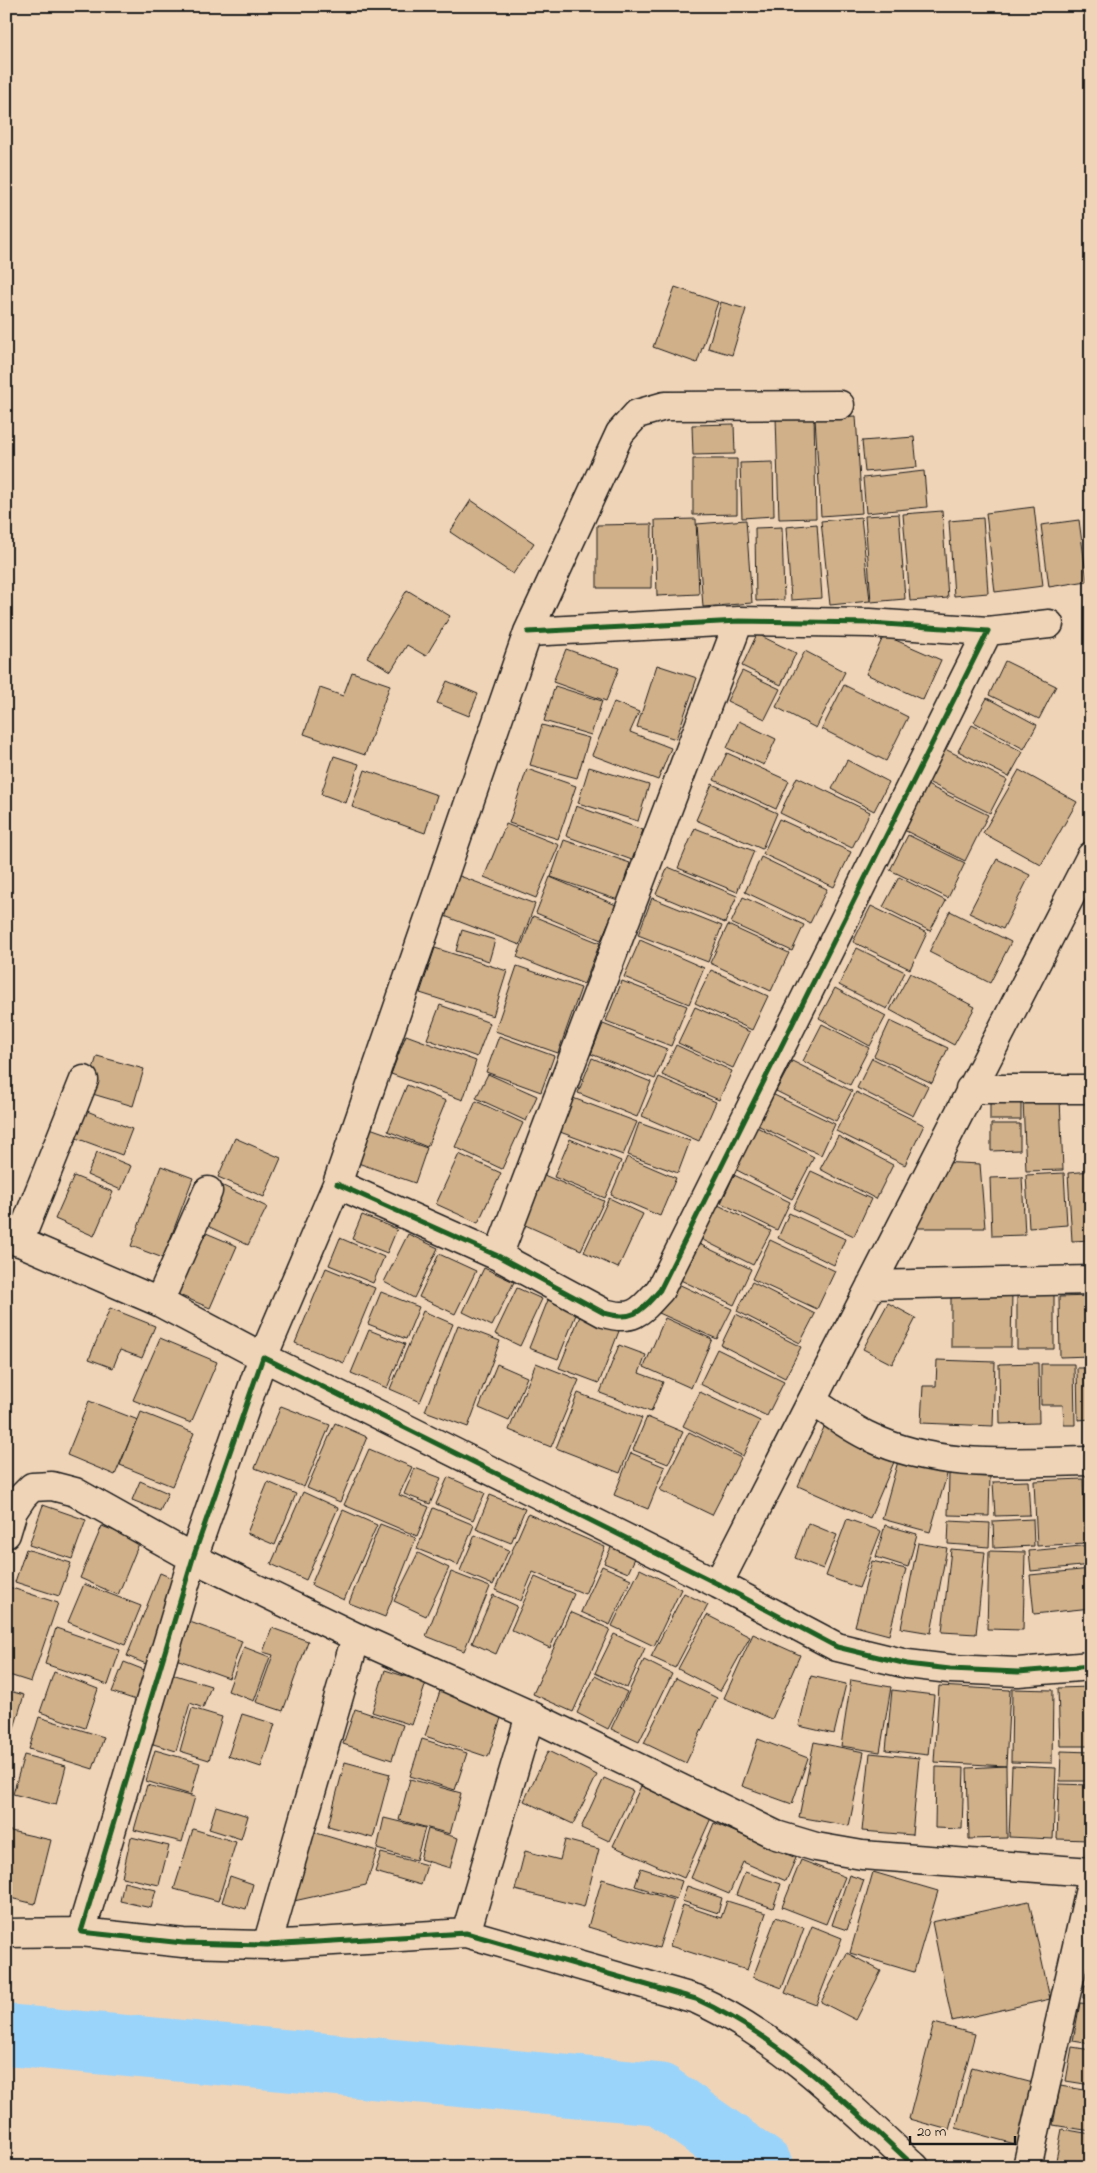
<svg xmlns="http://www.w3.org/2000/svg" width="1097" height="2173" font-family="'Indie Flower',sans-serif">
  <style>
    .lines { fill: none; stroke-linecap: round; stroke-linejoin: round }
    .river { stroke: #9bd4fb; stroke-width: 62 }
    .building { fill: #d0b089; stroke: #1c1c1c }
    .minor-casing { stroke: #1c1c1c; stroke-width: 31 }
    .minor { stroke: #f0d4b7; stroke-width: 28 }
    .cycleway-casing { stroke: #f0d4b7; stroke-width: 8 }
    .cycleway { stroke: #1b5e20; stroke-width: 5 }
  </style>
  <rect width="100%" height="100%" fill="#f0d4b7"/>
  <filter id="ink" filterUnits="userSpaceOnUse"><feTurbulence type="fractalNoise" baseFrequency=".02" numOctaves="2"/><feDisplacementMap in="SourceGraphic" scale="10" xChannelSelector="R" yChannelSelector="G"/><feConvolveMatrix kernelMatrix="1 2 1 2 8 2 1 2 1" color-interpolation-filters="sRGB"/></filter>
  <g filter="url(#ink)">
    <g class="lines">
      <!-- river -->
      <path class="river" d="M6,2035L659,2094L762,2167"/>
    </g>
    <!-- building -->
    <path class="building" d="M675,287L718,302L697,363L653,347Z
      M721,302L746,309L732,355L708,348Z
      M814,415L816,518L779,519L776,417Z
      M856,416L862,513L821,516L815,418Z
      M734,424L735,454L693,455L692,425Z
      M914,437L917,467L865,472L862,441Z
      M693,459H737V514L693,515Z
      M773,462L774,516L742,518L740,463Z
      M924,471L927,507L866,513L863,478Z
      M471,500L534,543L513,574L450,532Z
      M1034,507L1043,586L995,592L986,513Z
      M942,511L948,598L910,601L903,514Z
      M899,514L905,599L871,602L865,516Z
      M861,517L870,601L830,605L821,521Z
      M983,518L988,593L954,596L949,521Z
      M696,519L699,594L657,596L655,520Z
      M746,520L752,603L703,607L697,524Z
      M1079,520L1087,581L1049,587L1041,525Z
      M652,524L651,588H597V525Z
      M817,524L822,598L791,600L786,527Z
      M782,527L784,600L756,601L755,528Z
      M407,590L450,616L426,656L407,645L391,671L367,657Z
      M757,634L796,653L781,685L742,666Z
      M884,635L941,660L923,700L866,674Z
      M566,649L619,668L606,701L553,682Z
      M805,651L845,672L816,728L776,707Z
      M1005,661L1056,686L1039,719L989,695Z
      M657,665L697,678L676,739L637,727Z
      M742,671L780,689L765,719L727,701Z
      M352,672L390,685L365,755L304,734L320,688L343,696Z
      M447,681L478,694L469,716L437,703Z
      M844,685L908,717L886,761L822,729Z
      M555,686L602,701L591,735L544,721Z
      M987,698L1037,725L1024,749L974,722Z
      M614,702L639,712L630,732L671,748L658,780L592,755Z
      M739,721L776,739L764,765L727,748Z
      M542,725L589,738L577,778L530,765Z
      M972,725L1023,752L1009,777L958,751Z
      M945,749L1007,780L990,813L928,782Z
      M727,753L789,781L776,809L714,780Z
      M334,756L359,764L346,803L321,794Z
      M847,760L889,782L874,811L832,789Z
      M589,767L649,785L638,821L578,803Z
      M527,769L576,786L558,839L509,823Z
      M365,770L437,795L425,833L352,807Z
      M1019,770L1077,802L1041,865L983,833Z
      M797,777L870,812L852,848L780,813Z
      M712,784L777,813L762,849L696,820Z
      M927,785L988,815L965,861L904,830Z
      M576,806L643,830L632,860L566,836Z
      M779,819L851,852L834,887L763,854Z
      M506,824L559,845L536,898L484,877Z
      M695,828L754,851L737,892L678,868Z
      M908,835L965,863L948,898L890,870Z
      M564,840L630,863L618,900L551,877Z
      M761,857L827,889L810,923L745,892Z
      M997,859L1030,875L1003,929L969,913Z
      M668,867L737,896L725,923L656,894Z
      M457,875L535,904L520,945L442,915Z
      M550,877L616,905L601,940L536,913Z
      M899,877L946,901L930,931L883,907Z
      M743,897L804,925L792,951L731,923Z
      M652,898L722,926L708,962L638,935Z
      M871,906L927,933L910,969L853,942Z
      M950,911L1011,942L990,983L929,952Z
      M533,916L600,943L584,984L517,957Z
      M728,925L789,953L771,991L710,963Z
      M462,930L495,940L489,961L456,951Z
      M640,940L704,968L689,1004L624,977Z
      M435,948L507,971L493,1016L420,993Z
      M857,948L905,972L887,1009L839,985Z
      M517,966L581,988L558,1053L495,1031Z
      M711,970L768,996L752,1030L695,1003Z
      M910,973L975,1007L954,1045L890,1010Z
      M622,981L687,1006L671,1046L606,1021Z
      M835,988L886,1016L870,1046L819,1018Z
      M440,1005L490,1023L477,1057L427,1039Z
      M695,1007L750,1032L733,1068L678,1043Z
      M890,1021L948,1048L932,1083L874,1056Z
      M603,1024L667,1049L655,1079L591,1054Z
      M822,1024L869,1048L850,1085L803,1061Z
      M406,1035L476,1061L463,1100L391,1074Z
      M499,1036L554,1056L541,1092L486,1072Z
      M676,1045L732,1071L719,1100L662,1075Z
      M97,1056L144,1069L133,1106L86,1092Z
      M592,1058L651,1082L637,1117L578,1093Z
      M872,1058L928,1086L913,1116L857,1088Z
      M792,1061L852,1091L836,1121L776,1091Z
      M488,1074L537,1096L526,1121L476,1098Z
      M659,1077L716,1102L699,1141L642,1116Z
      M407,1085L446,1101L427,1147L388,1131Z
      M856,1092L924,1125L905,1165L836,1131Z
      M770,1093L835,1124L821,1155L755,1124Z
      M573,1098L637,1122L623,1155L560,1132Z
      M1060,1099L1063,1170L1026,1171L1023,1100Z
      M476,1101L523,1123L502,1169L455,1147Z
      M990,1102H1021V1120H990Z
      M87,1111L132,1129L122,1155L76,1138Z
      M639,1123L690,1141L678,1173L628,1155Z
      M991,1124H1020V1150L991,1151Z
      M753,1125L814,1157L792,1199L731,1167Z
      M367,1127L427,1148L415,1183L355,1162Z
      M838,1136L893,1165L876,1199L820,1169Z
      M235,1138L281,1158L264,1197L218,1177Z
      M570,1139L621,1161L605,1198L554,1177Z
      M97,1152L131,1166L121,1190L87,1175Z
      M459,1154L501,1173L478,1223L436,1204Z
      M627,1157L676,1178L660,1216L611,1195Z
      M938,1162L980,1164L985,1228H906Z
      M161,1166L193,1178L163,1258L131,1246Z
      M811,1171L871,1199L854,1236L793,1208Z
      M1091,1171V1240L1072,1241L1068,1173Z
      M1064,1173L1067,1225L1029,1228L1026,1175Z
      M544,1175L604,1201L581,1250L523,1224Z
      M734,1175L790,1202L777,1230L721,1203Z
      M74,1176L113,1192L94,1236L55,1219Z
      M1022,1177L1025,1235L992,1236L990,1178Z
      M217,1183L267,1207L248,1245L199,1222Z
      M609,1198L643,1214L618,1268L584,1252Z
      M712,1202L771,1231L753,1265L695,1236Z
      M789,1213L845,1239L834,1265L778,1238Z
      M362,1215L397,1229L387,1253L352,1239Z
      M199,1230L237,1246L210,1308L172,1292Z
      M408,1234L438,1248L414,1298L384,1282Z
      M340,1238L384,1257L373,1283L329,1265Z
      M691,1240L751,1269L734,1305L674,1277Z
      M770,1240L835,1271L817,1309L752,1279Z
      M439,1254L476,1271L455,1314L419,1297Z
      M326,1268L375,1288L344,1363L295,1343Z
      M484,1268L514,1282L492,1326L463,1312Z
      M674,1282L732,1309L717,1339L659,1313Z
      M752,1282L815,1314L800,1343L737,1311Z
      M517,1288L542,1299L520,1346L495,1334Z
      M951,1291H1012L1011,1347H951Z
      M1054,1291V1349H1017V1292Z
      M381,1292L419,1307L406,1339L368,1324Z
      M1091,1296V1356L1060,1357L1059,1297Z
      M548,1300L577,1312L558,1359L529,1348Z
      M888,1303L916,1318L892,1364L863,1349Z
      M110,1308L155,1326L142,1358L120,1350L113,1368L89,1359Z
      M423,1311L453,1324L420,1402L390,1389Z
      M736,1314L801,1347L785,1378L721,1345Z
      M580,1316L619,1331L599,1383L559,1368Z
      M665,1318L712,1339L691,1388L644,1367Z
      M458,1325L500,1341L468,1427L425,1411Z
      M369,1330L405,1344L387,1388L351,1373Z
      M160,1338L217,1362L191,1423L133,1400Z
      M619,1345L646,1355L639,1373L663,1382L651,1412L600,1393Z
      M717,1349L784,1382L767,1416L700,1384Z
      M937,1360L995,1362L993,1426L921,1423L923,1386H936Z
      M536,1363L579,1380L551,1447L509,1430Z
      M1038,1363L1039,1423L1000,1424L999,1364Z
      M497,1364L527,1377L509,1421L479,1408Z
      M1041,1364H1074L1075,1425H1064L1063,1405H1041Z
      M1077,1368H1091V1419L1078,1420Z
      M700,1392L760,1421L743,1456L683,1426Z
      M578,1393L642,1418L620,1473L556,1448Z
      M89,1401L138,1420L115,1475L67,1455Z
      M281,1406L330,1425L304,1487L255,1468Z
      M141,1412L194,1433L172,1486L120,1465Z
      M647,1417L683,1432L668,1464L633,1450Z
      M335,1423L367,1437L340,1502L307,1488Z
      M825,1425L897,1455L870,1518L798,1486Z
      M689,1432L741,1458L712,1515L660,1490Z
      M369,1449L412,1467L399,1495L429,1507L417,1536L344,1505Z
      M631,1453L665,1467L648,1509L614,1495Z
      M900,1454L949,1468L930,1532L882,1519Z
      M415,1468L441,1478L430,1504L404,1494Z
      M949,1474L990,1475L989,1516L948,1515Z
      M448,1477L485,1493L473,1520L436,1504Z
      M1083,1479L1085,1543L1037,1546L1034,1481Z
      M1087,1479H1091V1536H1089Z
      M140,1481L168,1493L160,1511L132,1500Z
      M1028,1481L1030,1515L995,1516L993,1482Z
      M268,1482L296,1494L275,1545L247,1533Z
      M303,1492L338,1508L306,1580L271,1564Z
      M490,1495L525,1509L511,1543L476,1529Z
      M43,1505L86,1520L72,1559L29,1545Z
      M433,1508L474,1525L458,1565L417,1549Z
      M343,1510L377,1525L344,1600L311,1585Z
      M528,1514L605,1547L585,1594L533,1572L521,1601L495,1590Z
      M847,1519L881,1531L859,1588L826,1576Z
      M1033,1519L1034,1546L994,1548L993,1521Z
      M949,1521L990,1523L989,1547L948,1544Z
      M808,1523L837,1535L823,1569L795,1558Z
      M380,1524L416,1538L385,1617L349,1603Z
      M885,1525L917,1534L908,1567L876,1557Z
      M102,1526L140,1541L118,1595L80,1578Z
      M475,1535L509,1550L493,1585L460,1571Z
      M613,1543L637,1554L628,1573L604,1563Z
      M918,1543L947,1548L931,1633L901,1628Z
      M1091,1545V1565L1031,1571L1029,1551Z
      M26,1549L71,1563L59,1596L15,1582Z
      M951,1549L985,1552L976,1634L942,1632Z
      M989,1551L1025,1552L1023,1630L987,1629Z
      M418,1553L449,1568L426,1616L394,1601Z
      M872,1561L906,1569L889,1635L855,1626Z
      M602,1566L631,1579L610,1625L581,1612Z
      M640,1569L681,1589L654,1646L612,1626Z
      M1091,1569V1608L1034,1614L1030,1575Z
      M451,1572L490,1587L464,1651L426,1636Z
      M160,1573L179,1581L146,1664L127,1656Z
      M535,1577L574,1594L550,1648L511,1630Z
      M84,1584L141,1606L125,1645L68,1622Z
      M9,1587L58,1603L31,1682L6,1674V1596Z
      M684,1593L708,1605L675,1668L651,1657Z
      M493,1595L517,1606L496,1654L472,1643Z
      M570,1612L610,1629L573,1712L533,1694Z
      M707,1615L750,1637L720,1691L678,1669Z
      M190,1622L242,1641L229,1678L176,1659Z
      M56,1628L120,1650L108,1685L45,1664Z
      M272,1628L308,1641L283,1711L256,1702L273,1655L263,1652Z
      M614,1634L645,1648L627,1688L595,1673Z
      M753,1634L800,1655L772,1719L724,1698Z
      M244,1647L270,1657L254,1701L228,1691Z
      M644,1660L672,1674L639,1742L611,1729Z
      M124,1662L147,1671L136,1700L112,1692Z
      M385,1670L426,1683L412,1725L372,1712Z
      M54,1672L98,1689L85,1728L40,1712Z
      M172,1674L211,1686L203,1708L190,1703L176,1751L150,1743Z
      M595,1676L627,1692L608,1729L577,1713Z
      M811,1676L846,1684L834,1734L799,1726Z
      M676,1678L717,1698L686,1763L644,1743Z
      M851,1680L891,1687L880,1752L841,1746Z
      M939,1686L1010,1690L1006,1766L934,1762Z
      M1091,1687V1746H1060L1058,1688Z
      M1012,1689L1053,1690L1052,1763L1011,1762Z
      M6,1690L24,1695L6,1755Z
      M892,1690L934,1695L928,1755L886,1750Z
      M440,1691L503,1712L488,1757L425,1736Z
      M192,1708L222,1717L209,1760L180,1751Z
      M355,1709L403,1725L392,1760L343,1744Z
      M242,1714L275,1724L261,1767L228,1756Z
      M39,1717L104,1737L93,1769L29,1749Z
      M422,1739L467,1753L455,1790L410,1776Z
      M758,1739L808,1758L792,1804L742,1786Z
      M814,1742L864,1752L849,1826L799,1817Z
      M155,1750L200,1763L191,1795L146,1781Z
      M548,1751L597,1775L573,1824L524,1801Z
      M1061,1751L1091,1752L1090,1781H1060Z
      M870,1753L919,1758L912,1835L862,1831Z
      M24,1755L66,1766L56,1805L13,1794Z
      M345,1762L390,1774L373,1838L328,1826Z
      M1006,1766L1007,1838L969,1839L967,1768Z
      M1012,1766L1056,1768L1053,1839L1009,1837Z
      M936,1767L964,1768L962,1829L935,1828Z
      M604,1778L633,1791L609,1841L581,1828Z
      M410,1779L461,1793L450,1834L399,1820Z
      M1059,1784L1090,1785L1088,1840L1057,1839Z
      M147,1785L195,1797L182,1842L134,1830Z
      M641,1786L711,1818L684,1878L613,1846Z
      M216,1806L248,1816L241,1839L209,1829Z
      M384,1818L425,1828L416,1860L377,1849Z
      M714,1823L796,1858L786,1881L743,1862L729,1894L691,1878Z
      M193,1829L236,1842L218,1901L174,1889Z
      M428,1829L458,1838L450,1868L420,1859Z
      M6,1830L51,1840L35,1904L6,1897Z
      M313,1832L377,1851L366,1885L294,1901Z
      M131,1837L169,1846L159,1885L122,1877Z
      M565,1840L599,1849L584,1907L515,1890L525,1851L560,1860Z
      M381,1853L427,1865L421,1885L375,1872Z
      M801,1860L845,1877L826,1924L782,1907Z
      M641,1868L682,1881L676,1899L635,1886Z
      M745,1872L781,1884L773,1908L736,1895Z
      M873,1872L938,1891L914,1972L850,1953Z
      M849,1875L864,1880L847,1930L832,1925Z
      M230,1876L253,1884L246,1909L222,1902Z
      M602,1879L674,1900L659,1948L588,1927Z
      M124,1882L156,1890L151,1908L120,1901Z
      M687,1886L722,1898L718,1913L682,1901Z
      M727,1901L766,1913L747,1970L670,1946L683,1905L721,1918Z
      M1029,1901L1050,1999L952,2021L932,1922Z
      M776,1917L804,1928L782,1988L753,1977Z
      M812,1926L842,1938L816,2005L785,1993Z
      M847,1953L881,1971L856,2020L821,2002Z
      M1085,1985L1091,1986V1999L1083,1998Z
      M1080,2003L1091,2004V2044L1073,2041Z
      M934,2023L975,2034L949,2130L909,2119Z
      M1072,2047L1091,2050V2085L1066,2081Z
      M972,2067L1037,2084L1022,2146L956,2128Z
      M1060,2086L1091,2091V2131L1053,2125Z
      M1062,2129L1091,2134V2166L1056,2160Z
      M1046,2162L1071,2167H1045Z"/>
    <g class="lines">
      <defs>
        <path id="minor" d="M988,631L1049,624
          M970,1089H1091
          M337,1184L498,1256L604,1313C634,1322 641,1311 660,1290L988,631L870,623L739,621L528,632
          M6,1236L159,1302L263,1357L337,1184L528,632L620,433L637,414L665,406L840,405
          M19,1242L84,1080
          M498,1256L739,621
          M871,1285L1091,1280
          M159,1302L208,1191
          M812,1401C831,1413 850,1428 870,1437C938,1470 1018,1462 1091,1461
          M6,1534L13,1511L23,1496L32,1487L52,1486L75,1492L193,1558L356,1637L530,1715L776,1835L816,1847L862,1855L1091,1872
          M718,1584L1091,856
          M6,1933L81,1932
          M466,1933L530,1715
          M267,1945L356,1637
          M915,2167C848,2105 781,2037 696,1999L466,1933L267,1945L183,1943L81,1932L193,1558L263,1357L718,1584L837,1647L907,1664L950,1669L1018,1672L1091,1666
          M1027,2167L1091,1884"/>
      </defs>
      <!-- minor casing -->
      <use href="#minor" class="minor-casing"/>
      <!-- minor -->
      <use href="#minor" class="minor"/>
      <defs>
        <path id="cycleway" d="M337,1184L498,1256L604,1313C634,1322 641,1311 660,1290L988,631L870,623L739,621L528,632
          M915,2167C848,2105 781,2037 696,1999L466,1933L267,1945L183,1943L81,1932L193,1558L263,1357L718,1584L837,1647L907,1664L950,1669L1018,1672L1091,1666"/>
      </defs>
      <!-- cycleway casing -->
      <use href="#cycleway" class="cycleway-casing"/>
      <!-- cycleway -->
      <use href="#cycleway" class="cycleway"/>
    </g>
  </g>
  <!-- margin -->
  <rect width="1097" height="2173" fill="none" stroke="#f0d4b7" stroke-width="25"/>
  <rect x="12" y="12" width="1072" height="2148" fill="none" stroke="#1c1c1c" stroke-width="2" filter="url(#ink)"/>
  <!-- scale -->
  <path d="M910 2136v8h105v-8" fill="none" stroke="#1c1c1c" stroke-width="2.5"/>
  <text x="917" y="2136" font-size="15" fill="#1c1c1c" stroke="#f0d4b7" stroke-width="4" paint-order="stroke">20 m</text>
</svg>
